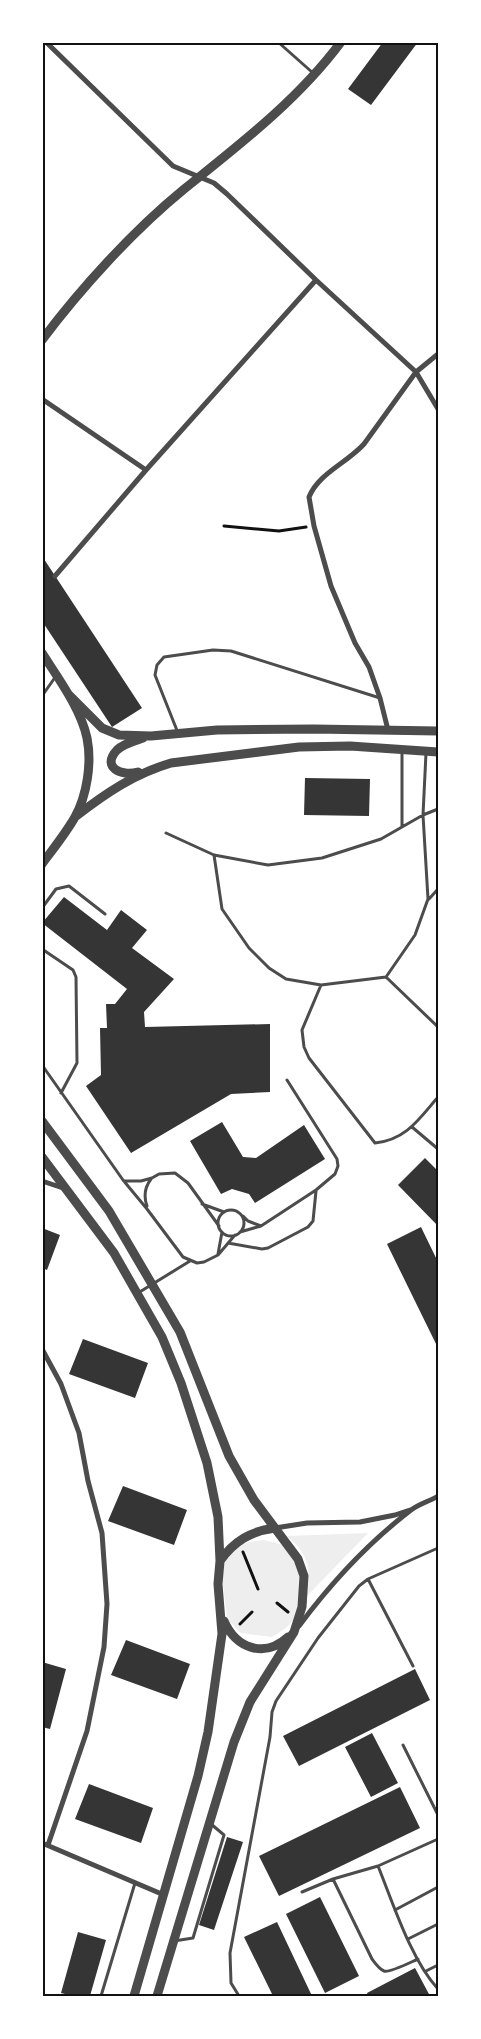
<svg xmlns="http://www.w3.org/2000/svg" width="481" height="2039" font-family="Rubik,sans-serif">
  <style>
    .green { fill: #eee }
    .building { fill: #353535 }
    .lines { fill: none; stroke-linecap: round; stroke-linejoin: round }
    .path { stroke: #111; stroke-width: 3 }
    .service { stroke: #4c4c4c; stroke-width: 3 }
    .minor { stroke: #4c4c4c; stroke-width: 5 }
    .tertiary { stroke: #4c4c4c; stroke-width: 9 }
    .neatline { fill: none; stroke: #111; stroke-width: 2 }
  </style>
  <rect width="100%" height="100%" fill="#fff"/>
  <!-- green -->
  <path class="green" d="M368,1533L307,1596C311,1569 309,1554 287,1536Z
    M264,1540L283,1545L295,1560L305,1591L296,1617L286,1628L272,1637L241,1633L227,1619L223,1585L222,1563L233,1548L249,1542Z"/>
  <!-- building -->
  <path class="building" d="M383,42H418L371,105L348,89Z
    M42,556L142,708L112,727L42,621Z
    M305,778L370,779L369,816L304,815Z
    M64,897L107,930L121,910L147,930L132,948L174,979L144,1012L145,1027L270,1024V1092L231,1094L131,1153L86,1086L101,1075L100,1028H107L106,1004H115L127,989L42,923Z
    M222,1122L243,1157L256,1158L304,1125L325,1159L255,1203L249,1194L232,1189L221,1194L190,1141Z
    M425,1158L438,1171V1226L398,1185Z
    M421,1227L438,1262V1348L387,1244Z
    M42,1228L60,1235L47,1270L42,1268Z
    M83,1339L148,1363L135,1398L69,1374Z
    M123,1486L187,1510L174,1545L108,1521Z
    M126,1640L190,1664L177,1699L111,1675Z
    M42,1662L66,1669L50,1729L42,1727Z
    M415,1669L430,1700L299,1766L283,1736Z
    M372,1733L398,1783L371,1797L345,1747Z
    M89,1784L153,1808L141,1843L75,1819Z
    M400,1787L420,1828L279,1896L259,1856Z
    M227,1837L243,1842L214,1930L199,1925Z
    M320,1897L359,1976L325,1993L286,1914Z
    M277,1922L312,1996H273L244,1937Z
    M78,1932L106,1940L90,1996H73L61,1993Z
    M415,1968L430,1996H368L367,1993Z"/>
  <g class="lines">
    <!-- path -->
    <path class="path" d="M224,526L279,531L306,527
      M243,1552L258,1589
      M277,1603L288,1612
      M240,1624L252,1612"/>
    <!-- service -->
    <path class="service" d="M278,42L313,73
      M42,696L56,676
      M178,733L155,675L157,665L164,657L213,650L231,651L380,698
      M402,827L423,815L426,753
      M166,833L214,855L268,865L322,858L381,839L402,827V751
      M214,855L222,909L249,948L269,968L286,979L321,985L386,977L415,935L428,899L423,815L438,809
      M429,899L438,889
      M42,908L56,889L69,886L105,914
      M42,949L73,970L76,977L77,1063L61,1093
      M386,977L438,1027
      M321,985L302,1030L304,1047L309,1058L375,1143C406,1140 419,1119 438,1097
      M42,1065L123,1180L147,1209L183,1257L197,1263L204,1262L218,1255L235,1235
      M412,1127L438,1149
      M124,1181H141L152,1178L159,1174L175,1173L188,1183L219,1226
      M202,1204L224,1212
      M147,1206C143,1195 145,1187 151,1179
      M218 1223a13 13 0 1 1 26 0a13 13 0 1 1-26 0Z
      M243,1216L248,1221L261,1226
      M240,1232L261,1226L316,1190L335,1174L338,1166L337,1159L287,1080
      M228,1243L262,1249L268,1248L308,1227L313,1221L316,1191
      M218,1254L222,1232
      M138,1293L190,1261
      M368,1579L413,1666
      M403,1745L438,1815
      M378,1866C393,1903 411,1960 438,1989
      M333,1879L372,1959C375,1963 379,1969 384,1971C390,1973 411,1962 418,1959
      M302,1892L333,1879L378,1866L438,1839
      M395,1910L438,1887
      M408,1939L438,1924
      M174,1941L193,1938L224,1835L211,1824
      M426,1971L438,1965
      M101,1996L135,1883
      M239,1996L231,1983L230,1953L270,1737L272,1712L276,1701L318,1638L359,1586L368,1579L438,1548"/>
    <!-- minor -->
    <path class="minor" d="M46,42L173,166L214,183L227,194L316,280L416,372L438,409
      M42,399L146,470
      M55,576L146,470L316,280
      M388,730L380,698L369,667L355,643L331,586L314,526L309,497C319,473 347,463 364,444L416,372L438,354
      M42,1181L63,1188
      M42,1349L61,1384L79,1433L88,1481L102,1533L107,1604L104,1647L87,1731L48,1845
      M275,1528L307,1523L360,1522L395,1515L410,1510
      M299,1626C331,1583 368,1543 411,1510C419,1504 430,1501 438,1496
      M42,1843L164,1895"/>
    <!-- tertiary -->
    <path class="tertiary" d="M42,340C81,288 133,231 183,190C239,145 298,100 341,42
      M42,653C58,678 81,709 87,738C92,763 87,795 75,817C66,833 53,849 42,864
      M69,695L102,728L119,735L151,736L217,730L314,729L438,731
      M138,772C121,777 101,767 117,750C123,744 134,741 143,738
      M75,817C106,793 134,774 171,763L299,747L350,746L438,752
      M42,1121L109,1211L180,1332L229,1456L254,1500L298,1559L304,1576L302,1607L294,1632L250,1702L234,1742L157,1996
      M42,1157L114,1253L162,1337L181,1383L207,1463L218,1517L220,1561L218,1584L222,1634L208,1732L198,1776L134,1996
      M220,1561C234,1541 251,1531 275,1528
      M224,1621C236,1648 264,1659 288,1637"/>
  </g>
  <!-- border -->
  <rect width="481" height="2039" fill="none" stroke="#ffffff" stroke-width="88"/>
  <rect x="44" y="44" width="393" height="1951" class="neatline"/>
</svg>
